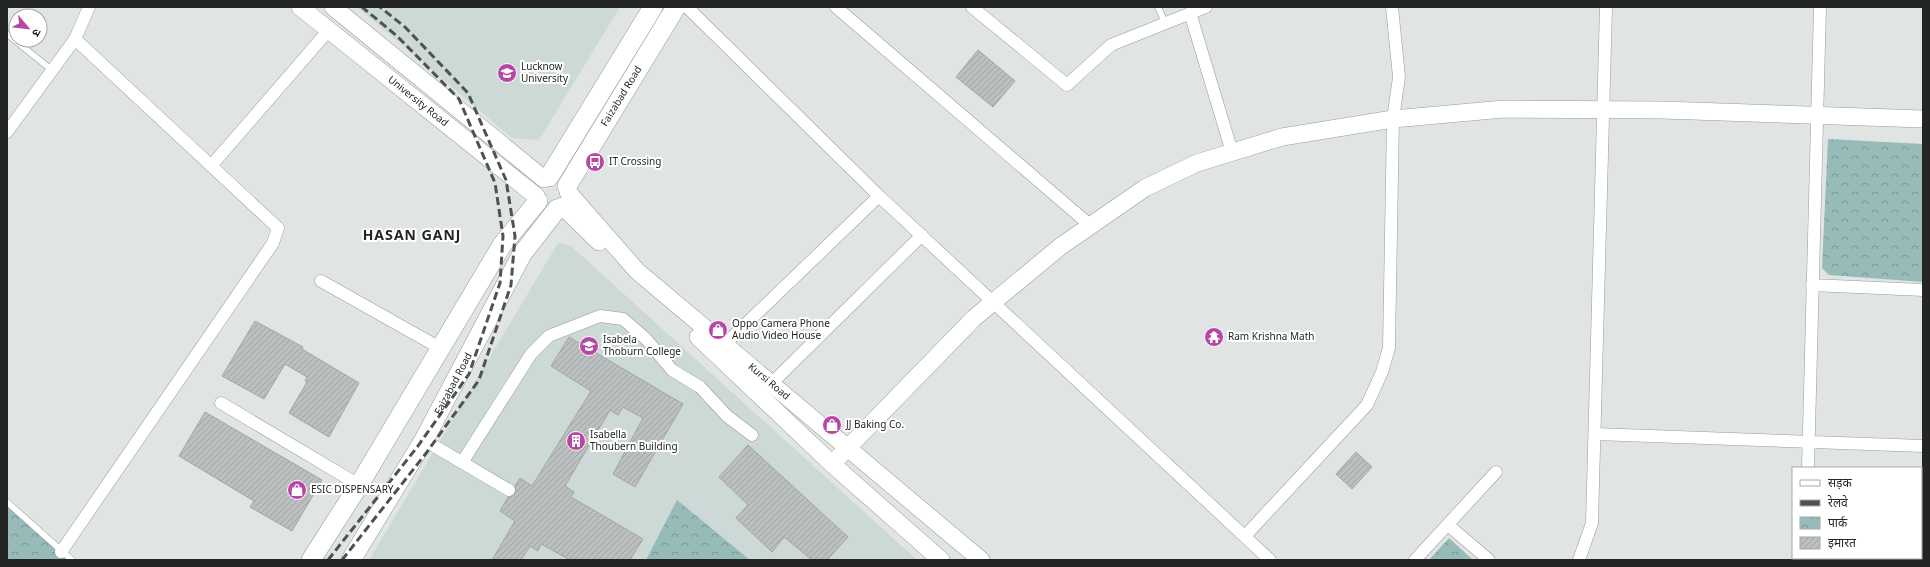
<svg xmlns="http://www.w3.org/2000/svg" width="1930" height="567" font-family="Georgia,'Noto Sans Devanagari',serif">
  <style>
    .built { fill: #ccd9d7 }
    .park { fill: url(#park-crowns) }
    .building { fill: url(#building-hatch); stroke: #a2a6a6 }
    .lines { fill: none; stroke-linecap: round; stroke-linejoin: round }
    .lane-casing { stroke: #979b9b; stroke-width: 7 }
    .street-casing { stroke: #979b9b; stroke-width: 13 }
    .secondary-casing { stroke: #979b9b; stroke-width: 18 }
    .primary-casing { stroke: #979b9b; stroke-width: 20 }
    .lane { stroke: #fff; stroke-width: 6 }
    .street { stroke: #fff; stroke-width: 12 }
    .secondary { stroke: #fff; stroke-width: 17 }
    .primary { stroke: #fff; stroke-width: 19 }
    .rail { stroke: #4f5252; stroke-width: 3; stroke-dasharray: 8 4; stroke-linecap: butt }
    .labels { text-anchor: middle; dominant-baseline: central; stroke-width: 4; stroke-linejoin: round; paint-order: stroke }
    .poi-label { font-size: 10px; fill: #242626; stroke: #fff; text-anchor: start }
    .street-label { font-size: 10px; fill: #242626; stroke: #fff }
    .district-label { font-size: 14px; font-weight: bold; letter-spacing: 1px; fill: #242626; stroke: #fff }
  </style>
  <defs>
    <pattern id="park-crowns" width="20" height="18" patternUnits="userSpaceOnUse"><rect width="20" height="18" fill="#96bbb8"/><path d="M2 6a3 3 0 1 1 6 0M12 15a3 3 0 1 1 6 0" fill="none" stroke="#7a9895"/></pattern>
    <pattern id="building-hatch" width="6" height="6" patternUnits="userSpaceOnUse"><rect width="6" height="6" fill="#bbbfbf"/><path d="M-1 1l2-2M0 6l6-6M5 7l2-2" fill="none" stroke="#a1a4a4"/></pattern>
  </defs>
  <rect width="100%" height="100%" fill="#e0e5e4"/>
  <!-- built -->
  <path class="built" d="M357,7H620L539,140L512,138Z
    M558,243L571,246L917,560H369Z"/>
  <!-- park -->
  <path class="park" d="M1828,139L1923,144V282L1829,275L1822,268Z
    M7,500L69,560H7Z
    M677,500L750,560H646Z
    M1449,538L1473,560H1429Z"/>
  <!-- building -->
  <path class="building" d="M978,50L1015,81L993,107L956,77Z
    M255,321L303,347L302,349L359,383L329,437L289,413L307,382L305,381L307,377L285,364L264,399L222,376Z
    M569,337L683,404L635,487L613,474L643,418L623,407L618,415L610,410L565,486L574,492L571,497L643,539L630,560H570L541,544L538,551L530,546L521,560H492L515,521L500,511L508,497L516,493L515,486L520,478L532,486L591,391L551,366Z
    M205,412L322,480L292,531L250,507L254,501L179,456Z
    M748,445L848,537L827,560H812L784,537L772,552L736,518L748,505L719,477Z
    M1356,452L1372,467L1352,489L1336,474Z"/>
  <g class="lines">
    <defs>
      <path id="lane" d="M1158,7L1165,23
        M7,34L53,71
        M7,502L72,560"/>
      <path id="street" d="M687,7L879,196L1270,560
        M836,7L1091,226
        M972,7L1067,85L1111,45L1206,7
        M1190,13L1232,152
        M7,132L75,39L89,7
        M211,166L328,31
        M321,281L440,348
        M1812,285L1923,290
        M724,345L879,196
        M771,384L922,235
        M221,403L359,485
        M1595,434L1923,446
        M424,440L509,490
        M463,461L531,354L549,336L600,316L623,319L646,339L672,370L700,387L727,416L752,435
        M1808,468L1820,7
        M1448,525L1489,560
        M1245,536L1367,405L1382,372L1389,348L1393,119L1399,77L1392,7
        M61,552L273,243L278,228L75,39
        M1415,560L1496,472
        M1579,560L1592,523L1606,7
        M1802,560L1803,558"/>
      <g id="secondary">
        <path id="s1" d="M300,7L536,196"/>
        <path d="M333,7L544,179"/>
        <path id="s2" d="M568,192L637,271L981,560"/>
        <path d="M562,206L599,242"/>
        <path d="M698,337L832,464L941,560"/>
        <path d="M832,464L974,318L1061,246L1145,188L1197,163L1282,137L1393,119L1504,109L1663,110L1923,119"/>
      </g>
      <g id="primary">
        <path d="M549,177L653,7"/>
        <path id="s3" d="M567,186L676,7"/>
        <path d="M311,560L359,485L502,245L538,201"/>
        <path id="s4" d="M351,560L424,440L522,254L557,209"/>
      </g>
    </defs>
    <!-- lane casing -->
    <use href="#lane" class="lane-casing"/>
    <!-- street casing -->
    <use href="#street" class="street-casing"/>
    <!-- secondary casing -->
    <use href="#secondary" class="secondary-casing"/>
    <!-- primary casing -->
    <use href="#primary" class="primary-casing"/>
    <!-- lane -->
    <use href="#lane" class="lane"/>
    <!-- street -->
    <use href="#street" class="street"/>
    <!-- secondary -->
    <use href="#secondary" class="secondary"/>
    <!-- primary -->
    <use href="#primary" class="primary"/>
    <!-- rail -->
    <path class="rail" d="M328,560L418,446L469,374L500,283L503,236L495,183L459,99L397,36L362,7
      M342,560L427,452L479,380L511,285L515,236L506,180L468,93L405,27L380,7"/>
  </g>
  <!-- icons -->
  <defs>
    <symbol id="university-disc" viewBox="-11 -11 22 22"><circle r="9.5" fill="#b747a5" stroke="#fff"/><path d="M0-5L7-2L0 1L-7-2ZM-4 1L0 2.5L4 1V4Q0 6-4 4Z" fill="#fff"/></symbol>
    <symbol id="bus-disc" viewBox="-11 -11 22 22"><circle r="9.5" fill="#b747a5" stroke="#fff"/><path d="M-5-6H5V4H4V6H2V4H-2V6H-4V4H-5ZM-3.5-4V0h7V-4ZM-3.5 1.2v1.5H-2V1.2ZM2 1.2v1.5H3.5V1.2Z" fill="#fff"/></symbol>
    <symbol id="shop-disc" viewBox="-11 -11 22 22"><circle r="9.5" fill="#b747a5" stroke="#fff"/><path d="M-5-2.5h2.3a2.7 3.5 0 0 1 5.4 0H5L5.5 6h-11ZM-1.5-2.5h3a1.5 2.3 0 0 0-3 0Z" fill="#fff"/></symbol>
    <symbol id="temple-disc" viewBox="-11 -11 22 22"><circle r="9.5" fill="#b747a5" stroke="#fff"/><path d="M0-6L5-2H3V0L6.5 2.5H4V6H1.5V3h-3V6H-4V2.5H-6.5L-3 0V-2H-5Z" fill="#fff"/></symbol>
    <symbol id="building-disc" viewBox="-11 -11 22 22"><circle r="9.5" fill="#b747a5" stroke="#fff"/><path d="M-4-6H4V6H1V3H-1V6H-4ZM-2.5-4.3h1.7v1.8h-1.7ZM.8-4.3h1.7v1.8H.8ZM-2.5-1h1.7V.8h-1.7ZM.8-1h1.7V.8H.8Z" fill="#fff"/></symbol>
  </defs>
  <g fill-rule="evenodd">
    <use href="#university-disc" x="496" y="62" width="22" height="22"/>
    <use href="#bus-disc" x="584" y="151" width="22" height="22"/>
    <use href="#shop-disc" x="707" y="319" width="22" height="22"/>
    <use href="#temple-disc" x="1203" y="326" width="22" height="22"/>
    <use href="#university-disc" x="578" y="335" width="22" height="22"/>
    <use href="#shop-disc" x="821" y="414" width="22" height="22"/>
    <use href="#building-disc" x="565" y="430" width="22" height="22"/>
    <use href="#shop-disc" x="286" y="479" width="22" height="22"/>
  </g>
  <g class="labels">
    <!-- poi labels -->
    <g class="poi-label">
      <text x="521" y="67">Lucknow<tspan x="521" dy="12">University</tspan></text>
      <text x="609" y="162">IT Crossing</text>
      <text x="732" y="324">Oppo Camera Phone<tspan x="732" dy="12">Audio Video House</tspan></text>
      <text x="1228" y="337">Ram Krishna Math</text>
      <text x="603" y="340">Isabela<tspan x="603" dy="12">Thoburn College</tspan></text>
      <text x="846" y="425">JJ Baking Co.</text>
      <text x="590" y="435">Isabella<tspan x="590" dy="12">Thoubern Building</tspan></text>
      <text x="311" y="490">ESIC DISPENSARY</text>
    </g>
    <!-- street labels -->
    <g class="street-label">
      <text stroke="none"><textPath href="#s3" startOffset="105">Faizabad Road</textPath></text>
      <text stroke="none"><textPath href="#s1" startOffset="151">University Road</textPath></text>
      <text stroke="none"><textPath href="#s2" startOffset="277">Kursi Road</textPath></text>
      <text stroke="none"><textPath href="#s4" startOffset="204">Faizabad Road</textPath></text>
    </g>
    <!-- district labels -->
    <g class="district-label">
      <text x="412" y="236">HASAN GANJ</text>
    </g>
  </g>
  <!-- border -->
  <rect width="1930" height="567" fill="none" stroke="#242626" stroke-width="16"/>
  <!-- legend -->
  <rect x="1792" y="467" width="130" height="92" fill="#ffffff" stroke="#a7a8a8"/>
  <rect x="1800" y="480" width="20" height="6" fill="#ffffff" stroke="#a7a8a8"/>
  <text x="1828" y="487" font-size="12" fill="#242626">सड़क</text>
  <rect x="1800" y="500" width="20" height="6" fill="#4f5252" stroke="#a7a8a8"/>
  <text x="1828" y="507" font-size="12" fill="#242626">रेलवे</text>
  <rect x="1800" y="517" width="20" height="12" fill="url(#park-crowns)" stroke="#a7a8a8"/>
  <text x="1828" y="527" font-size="12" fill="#242626">पार्क</text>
  <rect x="1800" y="537" width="20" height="12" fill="url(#building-hatch)" stroke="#a7a8a8"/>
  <text x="1828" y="547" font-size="12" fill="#242626">इमारत</text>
  <!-- north arrow -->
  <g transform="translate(28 28) rotate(118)"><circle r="19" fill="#ffffff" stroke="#a7a8a8"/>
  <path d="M0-3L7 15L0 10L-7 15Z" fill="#b747a5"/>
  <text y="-6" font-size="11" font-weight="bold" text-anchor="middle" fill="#242626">उ</text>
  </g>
</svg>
